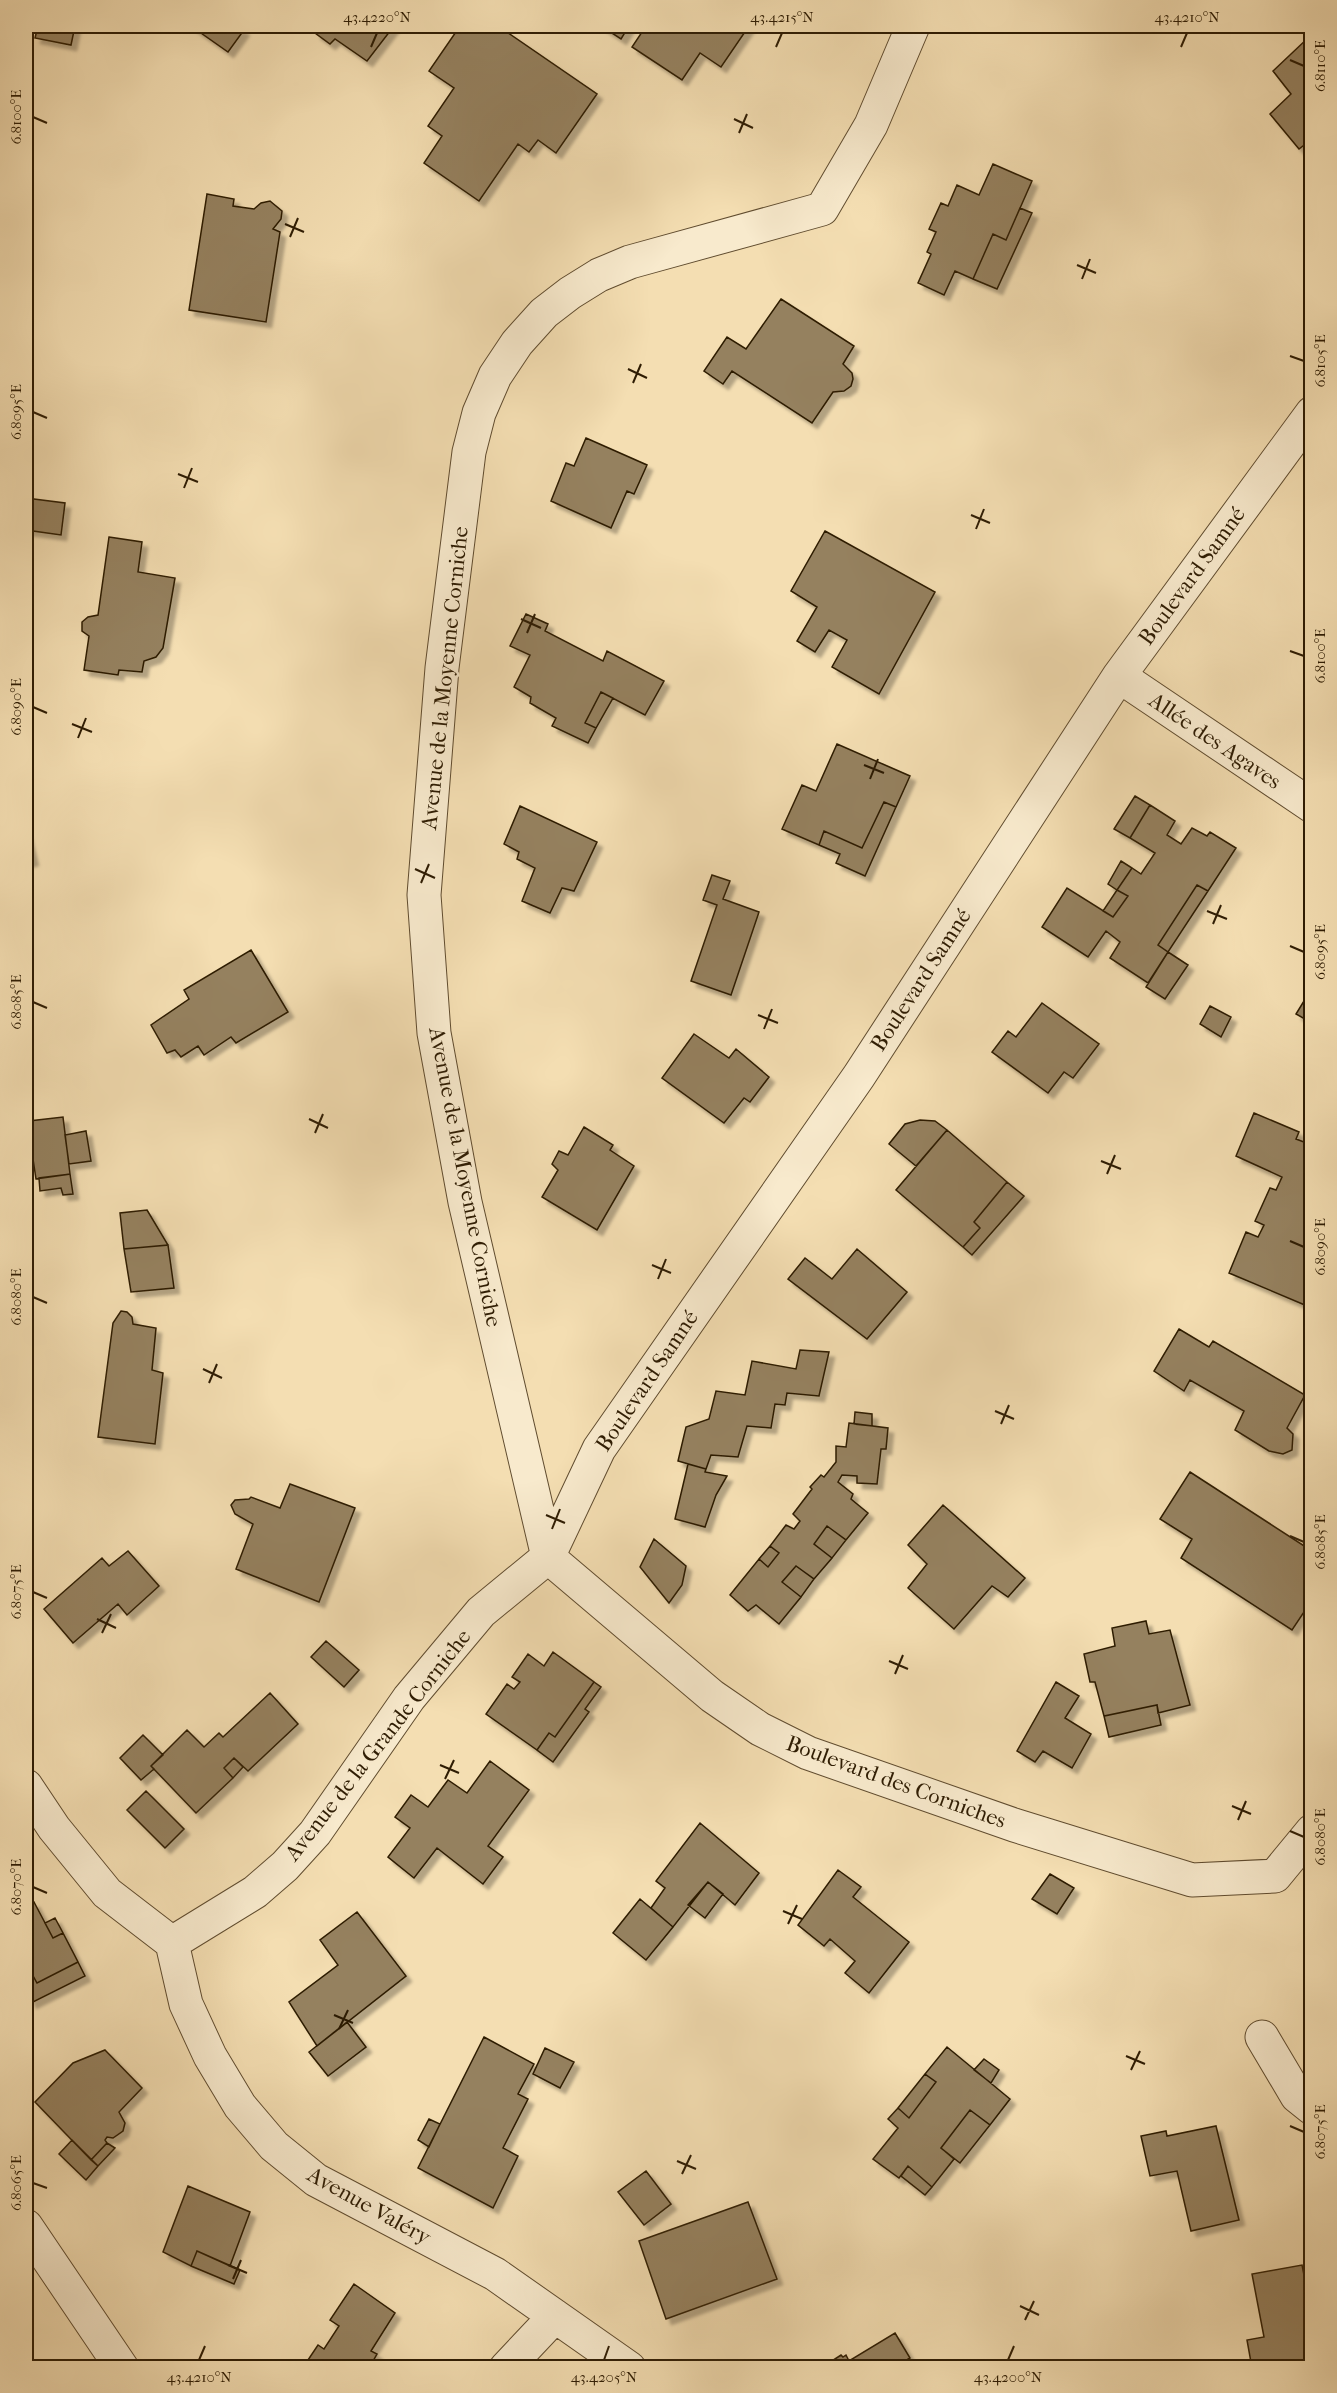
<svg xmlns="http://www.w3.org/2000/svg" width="1337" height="2393" font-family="'IM FELL French Canon',serif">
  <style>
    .building { fill: #95815e; stroke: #2e1c03; stroke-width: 1.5; filter: url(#shadow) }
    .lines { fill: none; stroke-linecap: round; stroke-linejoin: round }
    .street-casing { stroke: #604c2f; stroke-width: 35 }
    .street { stroke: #f8eacd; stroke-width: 33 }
    .ticks { fill: none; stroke: #2e1c03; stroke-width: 2 }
    .labels { text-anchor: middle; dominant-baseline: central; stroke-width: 5; stroke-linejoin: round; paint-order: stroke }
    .street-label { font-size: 22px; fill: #2e1c03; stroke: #f8eacd }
    .neatline { fill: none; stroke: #2e1c03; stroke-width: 2 }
    .ticks-label { font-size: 15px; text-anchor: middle; fill: #2e1c03 }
  </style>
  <defs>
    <filter id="shadow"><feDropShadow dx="5.5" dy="5.5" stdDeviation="1.5" flood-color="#0004"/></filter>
  </defs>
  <rect width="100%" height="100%" fill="#f4deb2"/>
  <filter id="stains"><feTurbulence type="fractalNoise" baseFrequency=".00333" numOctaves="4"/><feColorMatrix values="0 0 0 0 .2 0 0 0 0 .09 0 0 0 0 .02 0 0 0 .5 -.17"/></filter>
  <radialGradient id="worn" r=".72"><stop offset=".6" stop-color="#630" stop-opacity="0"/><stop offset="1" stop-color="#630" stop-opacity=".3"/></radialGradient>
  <!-- building -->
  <path class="building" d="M38,26H75L71,45L35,38Z
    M191,26H237L244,30L228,52Z
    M319,26H394L367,61L335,39L330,44L315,33Z
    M460,26H498L597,94L556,153L538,140L529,152L518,144L479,201L424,163L442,136L428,126L454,88L429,71Z
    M601,26H629L621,39Z
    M646,26H749L721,67L700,53L682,80L632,47Z
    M1300,26H1312V139L1299,149L1270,114L1291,94L1273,71L1309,37Z
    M993,164L1032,181L1006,240L993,234L973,279L955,271L944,295L918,283L931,254L927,252L936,232L929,229L941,203L948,206L957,185L979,195Z
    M207,194L234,199L233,206L254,209L261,203L270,201L282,211L281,219L273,229L280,232L266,322L189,310Z
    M1020,208L1032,213L997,289L973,279L993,234L1006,240Z
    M781,299L854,346L843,364L852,373L853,379L851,386L844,391L833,392L812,423L732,371L723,384L704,371L727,337L746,349Z
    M586,438L647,465L634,494L627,491L611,528L551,501L566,463L574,466Z
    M26,498L65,503L61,535L26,530Z
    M825,531L935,592L879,694L832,667L847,640L829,630L815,652L797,641L817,607L791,591Z
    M109,537L142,542L138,572L175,578L163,648L156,657L144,661L142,672L119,670L118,675L84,670L89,636L82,631V622L88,617L98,615Z
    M526,614L548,624L545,631L603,661L607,651L664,681L645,715L601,692L585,723L596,728L588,743L552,726L556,718L530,703L531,697L514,687L530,655L510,646Z
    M601,692L613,698L596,728L585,723Z
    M837,744L910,776L896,807L884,802L862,848L824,831L819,845L782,829L802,785L816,791Z
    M1135,796L1150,805L1130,838L1114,829Z
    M884,802L896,807L865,876L836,863L840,854L819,845L824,831L862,848Z
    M1150,805L1175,821L1167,835L1181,844L1192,828L1207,836L1210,832L1236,848L1208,891L1197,885L1158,945L1168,952L1148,983L1110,958L1120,942L1106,931L1088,957L1042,927L1067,888L1113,917L1128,896L1117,890L1132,868L1141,874L1155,853L1130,838Z
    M520,806L597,842L574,891L562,888L550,913L522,901L535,868L517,859L519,852L504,844Z
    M26,833L33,860L26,862Z
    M1121,861L1132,868L1117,890L1108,884Z
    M712,875L730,881L723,899L759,912L731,995L691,981L717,905L703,900Z
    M1197,885L1208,891L1168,952L1158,945Z
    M1117,890L1128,896L1113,917L1103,911Z
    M251,950L288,1012L236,1043L231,1037L204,1055L198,1046L181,1057L175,1050L167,1053L151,1025L189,999L184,990Z
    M1168,952L1188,965L1165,999L1146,987Z
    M1312,988V1023L1296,1014Z
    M1042,1003L1099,1044L1073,1078L1064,1072L1048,1093L992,1052L1008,1031L1016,1037Z
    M1210,1006L1231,1017L1221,1037L1200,1024Z
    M694,1034L729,1058L736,1049L769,1077L750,1102L744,1098L724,1123L662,1078Z
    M1254,1113L1299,1132L1296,1139L1312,1145V1308L1229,1273L1246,1232L1258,1237L1264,1225L1255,1221L1270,1188L1276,1190L1282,1177L1236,1156Z
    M63,1117L70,1174L36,1179L33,1159L26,1160V1140H30L29,1121Z
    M920,1120L935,1121L947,1130L916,1166L889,1144L905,1124Z
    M584,1127L613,1145L610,1150L634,1166L597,1230L542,1197L558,1170L552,1164L559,1151L568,1155Z
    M947,1130L1007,1182L974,1222L980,1228L963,1247L896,1190Z
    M86,1131L91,1161L69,1164L65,1135Z
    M70,1174L73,1194L63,1195L61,1188L40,1191L39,1178Z
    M1007,1182L1024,1196L972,1255L963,1247L980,1228L974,1222Z
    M147,1210L168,1245L124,1249L120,1213Z
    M168,1245L174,1288L131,1292L124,1249Z
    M857,1249L907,1292L867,1339L788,1279L805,1258L832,1279Z
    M121,1311L127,1312L132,1317L133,1324L156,1328L152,1370L163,1373L155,1444L98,1437L113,1323Z
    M1179,1329L1209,1347L1213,1341L1305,1395L1287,1428L1293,1434L1292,1450L1283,1454L1269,1451L1235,1430L1244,1411L1190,1380L1184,1391L1154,1371Z
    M800,1350L829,1352L819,1396L787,1393L785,1405L775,1404L771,1428L747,1426L738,1457L711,1455L706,1469L678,1461L686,1427L709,1419L716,1391L745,1395L752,1361L796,1369Z
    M855,1412L872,1414V1426L854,1424Z
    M849,1423L888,1428L886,1449H881L877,1484L857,1483V1476L842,1475L838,1482L853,1494L851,1499L868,1513L846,1540L827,1526L814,1544L832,1558L814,1579L796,1566L782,1582L801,1597L779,1624L756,1605L748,1611L730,1595L759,1559L768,1567L779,1553L770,1546L786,1525L794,1529L800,1521L793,1514L812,1489L810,1487L821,1475L824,1477L836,1462V1446L846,1447Z
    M688,1464L706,1469L705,1472L727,1476L716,1495L705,1527L675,1519Z
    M1190,1472L1312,1551V1600L1292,1630L1181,1558L1192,1539L1160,1519Z
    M290,1484L355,1508L319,1602L236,1569L253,1524L235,1514L231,1505L235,1500L249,1499L251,1497L280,1508Z
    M943,1505L1025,1578L1008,1597L992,1586L954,1629L908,1588L927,1564L908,1545Z
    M827,1526L846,1540L832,1558L814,1544Z
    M654,1539L686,1566L682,1585L669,1603L640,1567Z
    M770,1546L779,1553L768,1567L759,1559Z
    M128,1551L159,1586L127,1615L118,1604L73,1643L44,1609L102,1558L109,1566Z
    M796,1566L814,1579L801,1597L782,1582Z
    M1146,1621L1149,1634L1170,1630L1190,1705L1158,1713L1157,1705L1104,1716L1095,1682H1090L1084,1654L1115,1646L1112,1628Z
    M326,1641L359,1670L344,1687L311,1657Z
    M553,1652L594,1682L555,1737L549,1733L537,1750L486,1714L507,1684L514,1689L520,1682L512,1677L528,1654L544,1666Z
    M594,1682L601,1687L585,1709L589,1712L553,1762L537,1750L549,1733L555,1737Z
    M1056,1682L1079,1696L1065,1718L1091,1734L1072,1768L1043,1751L1035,1762L1017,1751Z
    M270,1693L298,1724L248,1771L234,1758L224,1768L233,1778L196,1813L151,1766L187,1730L204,1747L219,1733L223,1737Z
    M1157,1705L1161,1725L1109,1737L1104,1716Z
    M143,1735L163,1755L151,1766L154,1769L141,1780L120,1758Z
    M234,1758L243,1767L233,1778L224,1768Z
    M490,1761L529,1790L488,1846L503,1857L483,1884L437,1848L414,1878L388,1857L410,1828L395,1817L411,1795L428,1807L448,1780L467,1793Z
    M146,1791L184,1829L165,1848L127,1810Z
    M700,1823L759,1873L735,1905L708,1882L673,1927L651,1908L665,1888L656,1881Z
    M838,1870L861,1887L853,1897L909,1942L869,1993L845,1973L855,1961L830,1939L824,1946L798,1925Z
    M1050,1874L1074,1888L1057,1914L1032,1899Z
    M708,1882L723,1894L705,1918L688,1905Z
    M640,1899L673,1927L646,1960L613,1933Z
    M34,1902L53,1938L63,1933L78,1962L37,1983L27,1965L26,1966V1903L27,1905Z
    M357,1912L406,1976L317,2046L289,2002L338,1965L320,1940Z
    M55,1918L63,1933L53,1938L45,1923Z
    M78,1962L85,1976L31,2003L26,1992V1966L27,1965L37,1983Z
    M347,2022L366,2047L328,2076L309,2052Z
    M484,2037L534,2064L518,2094L528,2099L503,2148L518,2156L493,2208L418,2168Z
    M947,2047L1010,2099L990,2125L970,2110L941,2148L954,2159L932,2187L908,2166L899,2178L873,2159L898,2128L888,2119L898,2108L909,2118L936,2082L925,2074Z
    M545,2048L574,2062L560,2088L533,2074Z
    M105,2050L142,2088L119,2112L125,2123L123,2131L113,2138L107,2137L105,2140L107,2143L91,2160L35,2102L73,2063Z
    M984,2059L999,2070L991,2083L974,2070Z
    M925,2074L936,2082L909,2118L898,2108Z
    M970,2110L990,2125L960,2163L941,2148Z
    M429,2119L440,2124L429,2147L418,2140Z
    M1216,2126L1239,2220L1191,2231L1177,2171L1150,2176L1141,2136L1166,2131L1167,2136Z
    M72,2140L98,2166L86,2180L59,2154Z
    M107,2143L115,2148L98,2166L91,2160Z
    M908,2166L932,2187L925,2195L901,2176Z
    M646,2171L671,2204L644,2225L618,2192Z
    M188,2186L250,2212L230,2266L197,2251L191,2266L163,2252Z
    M748,2202L777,2279L666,2319L639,2241Z
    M197,2251L240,2270L234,2284L191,2266Z
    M1302,2265L1312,2315V2361L1276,2368H1252L1247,2340L1264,2337L1252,2274Z
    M354,2284L395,2313L371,2351L377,2354L369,2368H311L306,2363L318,2345L324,2349L339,2326L330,2320Z
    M895,2333L910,2358L898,2365L900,2368H821L841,2355L843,2357L846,2355L849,2361Z
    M302,2360L308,2365L306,2368H295Z"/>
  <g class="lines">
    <defs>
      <path id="street" d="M1119,676L1312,806
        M548,1557L465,1202L434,1033L424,895L442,668L469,452L479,413L495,376L517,343L544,313L570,293L599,275L630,262L822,209L871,125L913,26
        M548,1557L712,1696L760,1729L808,1753L1014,1825L1192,1880L1275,1876L1312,1831
        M26,1786L54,1828L107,1893L172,1943L255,1892L285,1866L315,1833L409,1698L481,1612L548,1557L599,1449L859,1076L1119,676L1312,413
        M172,1943L186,2004L210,2056L240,2106L274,2146L316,2180L495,2274L629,2368
        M1262,2037L1297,2096L1312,2108
        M26,2226L122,2368
        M506,2368L555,2316"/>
    </defs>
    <!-- street casing -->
    <use href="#street" class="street-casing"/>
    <!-- street -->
    <use href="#street" class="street"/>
  </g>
  <!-- ticks -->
  <path class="ticks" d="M371,47L377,33M776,47L782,33M1181,47L1187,33M1290,60L1304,66M33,117L47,123M734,119L753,128M739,133L747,114M285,224L304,232M290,237L298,218M1077,265L1096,273M1082,279L1090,259M1290,356L1304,361M628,369L647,378M633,383L641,364M33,412L47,418M178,474L198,482M184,488L192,468M971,515L990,523M976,529L984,509M521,619L541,628M527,633L535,614M1290,651L1304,656M33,707L47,713M72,724L92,732M78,738L86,718M864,765L884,773M870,779L878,759M415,869L435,878M421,883L429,864M1207,911L1227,919M1213,924L1221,905M1290,946L1304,952M33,1002L47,1008M758,1015L778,1023M764,1029L772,1009M309,1119L328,1128M315,1133L323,1114M1101,1161L1121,1169M1107,1174L1115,1155M1290,1241L1304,1247M652,1265L671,1273M658,1279L666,1259M33,1297L47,1303M203,1369L222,1378M209,1383L217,1364M995,1411L1014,1419M1001,1424L1009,1405M546,1515L565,1523M552,1529L560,1509M1290,1536L1304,1542M33,1592L47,1598M97,1619L116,1628M102,1633L111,1614M889,1661L908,1669M895,1674L903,1655M440,1765L459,1773M445,1779L454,1760M1232,1806L1251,1814M1238,1820L1246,1801M1290,1831L1304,1837M33,1887L47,1893M783,1911L802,1919M788,1924L797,1905M334,2015L353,2023M339,2029L348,2010M1126,2056L1145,2064M1131,2070L1140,2051M1290,2126L1304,2132M677,2161L696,2169M682,2174L691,2155M33,2183L47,2188M228,2265L247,2273M233,2279L241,2260M1020,2306L1039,2315M1025,2320L1034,2301M199,2360L205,2346M604,2360L609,2346M1008,2360L1014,2346"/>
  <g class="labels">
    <!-- street labels -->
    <g class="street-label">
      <text transform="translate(1192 576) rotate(-54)">Boulevard Samné</text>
      <text transform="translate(445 678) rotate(-84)">Avenue de la Moyenne Corniche</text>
      <text transform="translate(1215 741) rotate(34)">Allée des Agaves</text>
      <text transform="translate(921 980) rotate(-57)">Boulevard Samné</text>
      <text transform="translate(465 1177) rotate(79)">Avenue de la Moyenne Corniche</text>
      <text transform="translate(647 1381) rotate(-56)">Boulevard Samné</text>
      <text transform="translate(378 1745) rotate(-52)">Avenue de la Grande Corniche</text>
      <text transform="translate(896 1782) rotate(20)">Boulevard des Corniches</text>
      <text transform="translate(369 2206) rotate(29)">Avenue Valéry</text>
    </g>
  </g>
  <!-- margin -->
  <rect width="1337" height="2393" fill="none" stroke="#f4deb2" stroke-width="66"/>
  <rect x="33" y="33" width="1271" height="2327" class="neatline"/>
  <g class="ticks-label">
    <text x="377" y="22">43.4220°N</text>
    <text x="782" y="22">43.4215°N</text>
    <text x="1187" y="22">43.4210°N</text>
    <text transform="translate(1320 66) rotate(-90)" y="5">6.8110°E</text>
    <text transform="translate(16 117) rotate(-90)" y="5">6.8100°E</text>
    <text transform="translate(1320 361) rotate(-90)" y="5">6.8105°E</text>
    <text transform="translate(16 412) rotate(-90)" y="5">6.8095°E</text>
    <text transform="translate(1320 656) rotate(-90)" y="5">6.8100°E</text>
    <text transform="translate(16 707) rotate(-90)" y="5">6.8090°E</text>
    <text transform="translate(1320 952) rotate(-90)" y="5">6.8095°E</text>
    <text transform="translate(16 1002) rotate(-90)" y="5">6.8085°E</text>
    <text transform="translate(1320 1247) rotate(-90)" y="5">6.8090°E</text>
    <text transform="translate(16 1297) rotate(-90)" y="5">6.8080°E</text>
    <text transform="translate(1320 1542) rotate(-90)" y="5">6.8085°E</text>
    <text transform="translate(16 1592) rotate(-90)" y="5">6.8075°E</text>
    <text transform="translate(1320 1837) rotate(-90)" y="5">6.8080°E</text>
    <text transform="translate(16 1887) rotate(-90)" y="5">6.8070°E</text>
    <text transform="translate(1320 2132) rotate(-90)" y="5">6.8075°E</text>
    <text transform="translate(16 2183) rotate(-90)" y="5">6.8065°E</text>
    <text x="199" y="2382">43.4210°N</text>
    <text x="604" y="2382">43.4205°N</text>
    <text x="1008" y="2382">43.4200°N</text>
  </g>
  <rect width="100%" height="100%" filter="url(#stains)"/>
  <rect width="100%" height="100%" fill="url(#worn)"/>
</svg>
